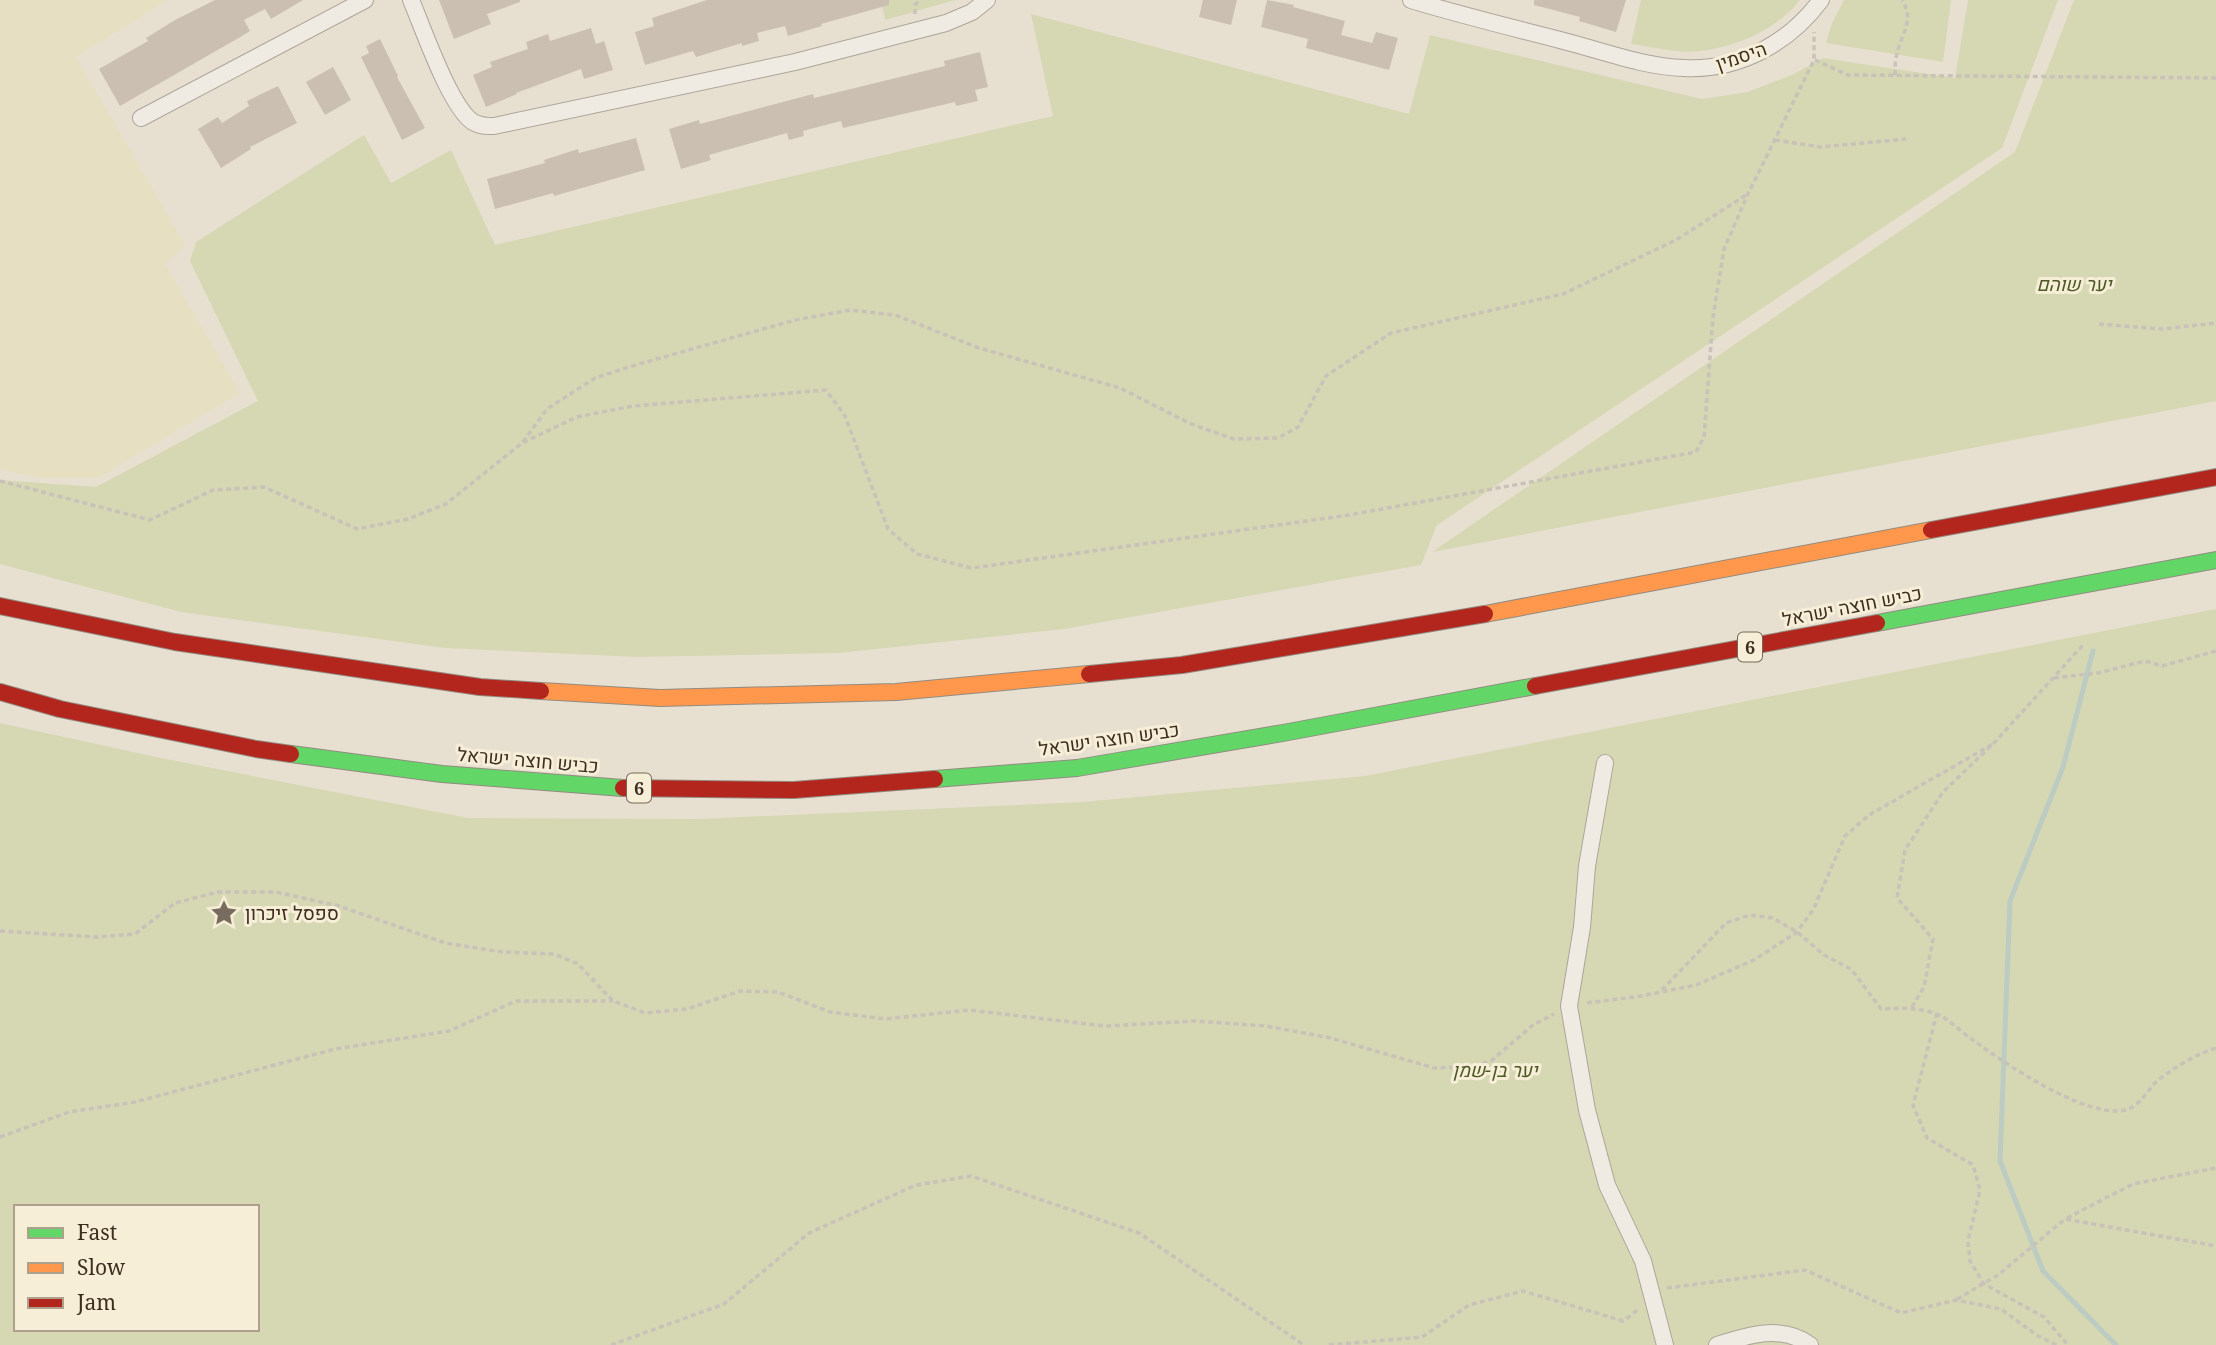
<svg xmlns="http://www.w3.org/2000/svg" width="2216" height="1345" font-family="'Noto Serif',Heebo,serif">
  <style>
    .farmland { fill: #e6dfc2 }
    .green { fill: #d6d7b3; fill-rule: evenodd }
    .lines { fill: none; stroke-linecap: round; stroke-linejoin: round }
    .stream { stroke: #bcccc2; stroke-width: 5 }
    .building { fill: #cbbfb2 }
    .street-casing { stroke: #ada599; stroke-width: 18 }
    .fast-casing { stroke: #928b80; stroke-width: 18 }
    .slow-casing { stroke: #928b80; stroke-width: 18 }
    .jam-casing { stroke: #928b80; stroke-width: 18 }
    .path { stroke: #c8c2b9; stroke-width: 3.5; stroke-dasharray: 5 3.5; stroke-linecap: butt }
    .street { stroke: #efebe3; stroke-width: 16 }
    .fast { stroke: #63d668; stroke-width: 16 }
    .slow { stroke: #ff974d; stroke-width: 16 }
    .jam { stroke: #b3261e; stroke-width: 16 }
    .labels { text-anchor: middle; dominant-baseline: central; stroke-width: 6; stroke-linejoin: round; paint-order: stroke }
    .shield { fill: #f7eed8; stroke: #756857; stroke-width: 2 }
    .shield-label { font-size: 18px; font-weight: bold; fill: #3d2e20 }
    .street-label { font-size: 19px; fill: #3d2e20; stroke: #f7eed8 }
    .park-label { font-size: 19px; font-style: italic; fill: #4d5a26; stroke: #f7eed8 }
    .poi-label { font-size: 19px; fill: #3d2e20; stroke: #f7eed8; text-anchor: start }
  </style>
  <rect width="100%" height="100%" fill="#e7e0d1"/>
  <!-- farmland -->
  <path class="farmland" d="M0,0H168L76,57L185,245L165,264L240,393L98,478H39L0,469Z"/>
  <!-- green -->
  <path class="green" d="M881,0H955L885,20Z
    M1641,0H1800C1779,28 1736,47 1701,51C1678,54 1654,47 1631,44Z
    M1844,0H1951L1943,62L1826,43L1832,23Z
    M1968,0H2058L2002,148L1437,525L1421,565L1064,629L838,653L638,657L445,648L181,612L0,564V480L96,487L258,401L190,261L196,242L364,135L391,183L451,150L495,245L1053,116L1031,14L1409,114L1430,35L1702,99L1748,92L1794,74L1823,58L1955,78Z
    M2074,0H2216V401L1432,552L2015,152Z
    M2216,609V1345H0V723L161,758L468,818L699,819L1083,802L1365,776ZM16,1207H257V1329H16Z"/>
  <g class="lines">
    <!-- stream -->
    <path class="stream" d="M2093,651L2063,767L2010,901L2000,1161L2043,1271L2116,1345"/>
  </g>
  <!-- building -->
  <path class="building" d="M215,0H303L271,19L265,9L244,20L250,31L242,36L120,106L99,69L148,41L146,38L175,20Z
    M439,0H520V2L487,14L491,24L454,39Z
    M707,0H889V5L821,24L822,26L788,36L785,26L757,33L759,41L742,46V43L696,57L693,51L645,65L635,32L654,26L652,18Z
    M1203,0H1237L1231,25L1199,17Z
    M1267,0L1294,5L1293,7L1345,21L1341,35L1372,43L1376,32L1398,38L1389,70L1306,48L1308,39L1261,27Z
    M1534,0H1626L1616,32L1579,21L1580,17L1534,5Z
    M591,28L596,44L604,41L613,70L584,79L581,69L516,93L517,94L486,107L473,75L492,67L490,62L528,49L526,42L548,34L550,41Z
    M380,39L398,76L397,77L425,128L402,140L361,57L369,53L366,46Z
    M980,52L988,87L975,90L978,101L956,106L955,102L843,128L841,121L803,131L804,136L789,140L787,133L709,155L711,160L681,169L669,129L699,120L700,124L813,94L814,98L945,66L944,61Z
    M333,67L351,100L325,115L306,82Z
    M278,86L297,123L250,147L251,149L221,168L198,129L218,117L222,123L249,106L247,101Z
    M636,138L645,170L554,196L553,193L495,209L487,179L545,163L544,160L578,149L579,153Z"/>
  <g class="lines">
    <defs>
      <path id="street" d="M411,0C423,28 450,107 473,122C480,126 486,126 494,126L795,62L946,23L972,12L987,0
        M1411,0C1460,15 1510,27 1560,40C1600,50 1643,67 1684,68C1739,71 1789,43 1821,0
        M141,118L365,0
        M1605,763L1587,866L1582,927L1569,1006L1587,1110L1607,1185L1643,1261L1665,1345
        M1717,1345C1748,1335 1782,1324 1810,1345"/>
      <path id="fast" d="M1877,623L2216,560
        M291,754L442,774L623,788
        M935,779L1077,768L1283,733L1535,686"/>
      <path id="slow" d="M1485,614L1931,530
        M541,691L660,698L896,692L1089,674"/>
      <path id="jam" d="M1931,530L2216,477
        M0,606L175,642L480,687L541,691
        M1089,674L1182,665L1485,614
        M1535,686L1877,623
        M0,692L60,709L256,749L291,754
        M623,788L794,790L935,779"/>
    </defs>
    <!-- street casing -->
    <use href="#street" class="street-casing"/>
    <!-- fast casing -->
    <use href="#fast" class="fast-casing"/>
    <!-- slow casing -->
    <use href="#slow" class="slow-casing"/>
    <!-- jam casing -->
    <use href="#jam" class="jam-casing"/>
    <!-- path -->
    <path class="path" d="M915,14V5L919,0
      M1815,60L1848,75L2216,78
      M1895,75C1895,68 1895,60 1897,53C1902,33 1915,19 1902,0
      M1775,140L1821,147L1906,139
      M2099,324L2162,329L2216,323
      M523,442L547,409L595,378L632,366L795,320L850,310L895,315L979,348L1120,388L1191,424L1234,439L1278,438L1298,427L1326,376L1391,333L1563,294L1676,240L1746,195
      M0,481L150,520L213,490L264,487L357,529L408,519L446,504L522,443L577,417L633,406L826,390L845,416L888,529L917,554L972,568L1349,515L1696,452L1704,437L1713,317L1724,249L1748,194L1814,60V32
      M2054,678L2098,673L2145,661L2162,666L2216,651
      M0,931L96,937L135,934L175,903L218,892H276L339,906L445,943L502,952L554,954L578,964L613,1001L645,1013L687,1009L740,991L778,992L830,1012L885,1019L969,1010L1105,1026L1195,1021L1266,1026L1331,1038L1434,1068L1472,1067L1491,1061L1533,1025L1554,1014
      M1662,990L1726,923L1750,915L1773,918L1797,932L1824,955L1851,969L1881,1009C1899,1008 1916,1007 1934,1013C1947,1017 1961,1032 1973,1040C2004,1063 2086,1119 2125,1110C2139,1107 2147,1091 2156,1082C2170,1070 2198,1053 2216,1048
      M1587,1003L1641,996L1696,985L1754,960L1797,932L1813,910L1845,836L1869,815L1993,744
      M1912,1007L1924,987L1933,939L1897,898L1905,850L1943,792L1993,744L2083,645
      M1937,1013L1913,1105L1927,1138L1973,1165L1980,1190L1968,1241L1970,1261L1984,1284L2044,1317L2068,1345
      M0,1137L69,1112L135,1102L335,1049L449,1031L516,1001H613
      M2067,1218L2133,1184L2216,1168
      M1667,1288L1805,1270L1901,1313L1956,1300L2001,1309L2038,1336L2057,1345
      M1957,1299L1998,1275L2065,1219L2216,1246
      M611,1345L724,1304L809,1233L916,1185L971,1176L1139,1233L1304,1345
      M1329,1345L1422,1337L1469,1305L1523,1291L1623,1321L1639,1309"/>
    <!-- street -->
    <use href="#street" class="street"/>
    <!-- fast -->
    <use href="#fast" class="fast"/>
    <!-- slow -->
    <use href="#slow" class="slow"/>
    <!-- jam -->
    <use href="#jam" class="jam"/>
  </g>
  <!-- icons -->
  <defs>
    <symbol id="sight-bare" viewBox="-9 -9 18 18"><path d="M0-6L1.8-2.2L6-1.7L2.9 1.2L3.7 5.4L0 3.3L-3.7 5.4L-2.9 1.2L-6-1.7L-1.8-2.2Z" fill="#786c5e" stroke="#f7eed8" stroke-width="2.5" paint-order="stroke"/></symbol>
  </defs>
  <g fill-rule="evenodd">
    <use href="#sight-bare" x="205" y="894" width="38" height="38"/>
  </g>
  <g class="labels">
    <!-- shield labels -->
    <g class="shield">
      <rect x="1738" y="632.5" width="24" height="29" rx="5"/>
      <rect x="627" y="773.5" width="24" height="29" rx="5"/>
    </g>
    <g class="shield-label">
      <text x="1750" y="647">6</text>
      <text x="639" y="788">6</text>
    </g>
    <!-- street labels -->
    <g class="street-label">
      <text transform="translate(1741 56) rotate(-19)">היסמין</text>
      <text transform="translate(1852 606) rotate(-11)">כביש חוצה ישראל</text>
      <text transform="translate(1109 739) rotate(-8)">כביש חוצה ישראל</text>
      <text transform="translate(528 760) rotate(5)">כביש חוצה ישראל</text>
    </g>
    <!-- park labels -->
    <g class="park-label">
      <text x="2074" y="284">יער שוהם</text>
      <text x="1495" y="1070">יער בן-שמן</text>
    </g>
    <!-- poi labels -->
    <g class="poi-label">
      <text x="245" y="913">ספסל זיכרון</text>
    </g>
  </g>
  <!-- legend -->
  <rect x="14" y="1205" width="245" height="126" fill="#f7eed8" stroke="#ada18e" stroke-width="2"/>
  <rect x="28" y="1228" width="35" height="10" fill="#63d668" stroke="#ada18e" stroke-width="2"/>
  <text x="77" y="1240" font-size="21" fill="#3d2e20">Fast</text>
  <rect x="28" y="1263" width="35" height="10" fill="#ff974d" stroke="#ada18e" stroke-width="2"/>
  <text x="77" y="1275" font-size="21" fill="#3d2e20">Slow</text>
  <rect x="28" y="1298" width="35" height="10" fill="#b3261e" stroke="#ada18e" stroke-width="2"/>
  <text x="77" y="1310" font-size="21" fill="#3d2e20">Jam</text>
</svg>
